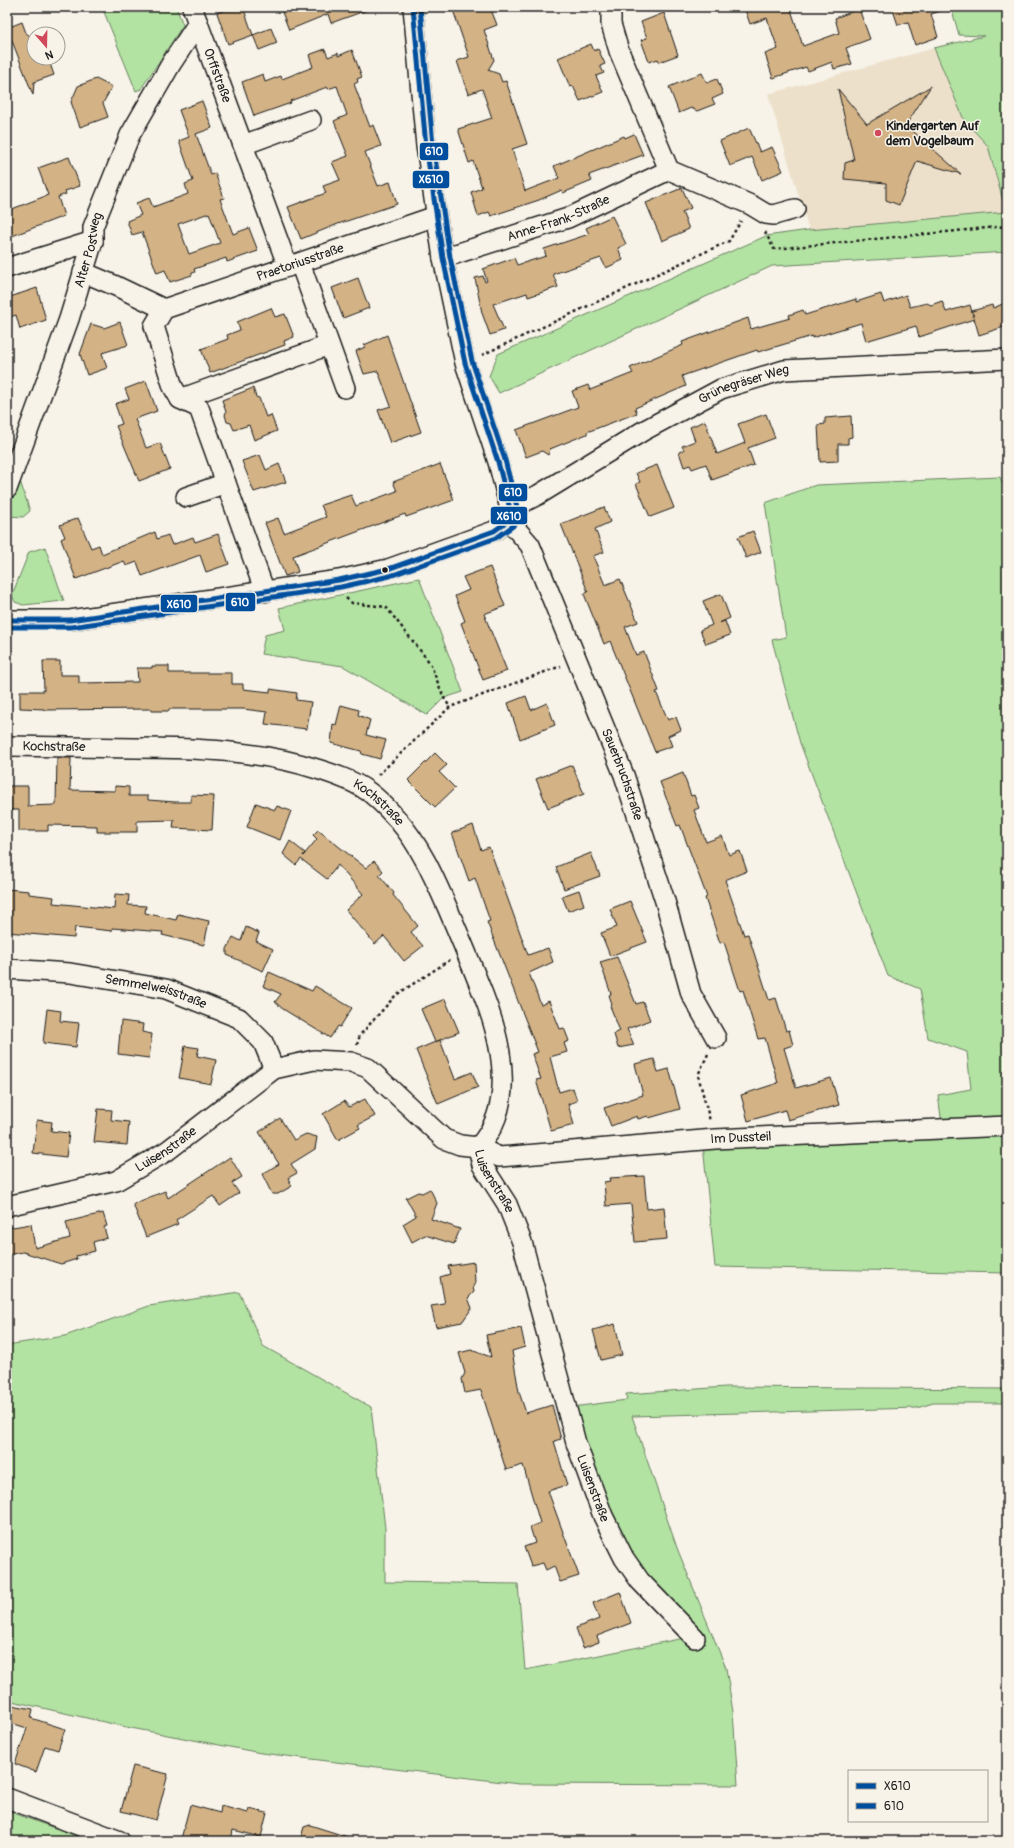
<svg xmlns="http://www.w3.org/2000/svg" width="1014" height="1848" font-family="Pangolin,sans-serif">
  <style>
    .built { fill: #ece0cb }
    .green { fill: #b3e3a3; stroke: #688060 }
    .building { fill: #d3b286; stroke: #1c1c1c; fill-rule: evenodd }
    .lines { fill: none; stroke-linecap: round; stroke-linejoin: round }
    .minor-casing { stroke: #1c1c1c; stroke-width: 22 }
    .path { stroke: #1c1c1c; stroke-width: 2.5; stroke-dasharray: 3 3; stroke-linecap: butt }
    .minor { stroke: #f7f3e8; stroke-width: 19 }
    .bus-1-casing { stroke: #f7f3e8; stroke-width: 8 }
    .bus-2-casing { stroke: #f7f3e8; stroke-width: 8 }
    .bus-1 { stroke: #004f9f; stroke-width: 5 }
    .bus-2 { stroke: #004f9f; stroke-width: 5 }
    .poi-dot { fill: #d1495b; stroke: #f7f3e8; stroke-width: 1.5 }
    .bus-dot { fill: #1c1c1c; stroke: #f7f3e8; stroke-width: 1.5 }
    .labels { text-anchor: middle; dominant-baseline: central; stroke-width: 3; stroke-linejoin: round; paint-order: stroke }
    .street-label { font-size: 13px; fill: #1c1c1c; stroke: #f7f3e8 }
    .poi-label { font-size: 13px; font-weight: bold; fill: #1c1c1c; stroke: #f7f3e8; text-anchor: start }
    .line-badge { stroke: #f7f3e8; stroke-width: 1.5 }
    .badge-label { font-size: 11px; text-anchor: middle; font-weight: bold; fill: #fff }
  </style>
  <rect width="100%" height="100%" fill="#f7f3e8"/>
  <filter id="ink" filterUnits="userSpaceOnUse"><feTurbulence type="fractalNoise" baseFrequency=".025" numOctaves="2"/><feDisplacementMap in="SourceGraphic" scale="8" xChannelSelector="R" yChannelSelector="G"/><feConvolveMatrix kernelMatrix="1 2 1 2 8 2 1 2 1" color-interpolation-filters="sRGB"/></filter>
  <g filter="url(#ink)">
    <!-- built -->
    <path class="built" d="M934,48L964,120L988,146L1007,212L809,230L768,94Z"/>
    <!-- green -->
    <path class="green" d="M102,7H176L183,25L141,89L136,91Z
      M951,7H1007V252L772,266L499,393L489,376L498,354L766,236L809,230L1006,212L988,146L964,120L934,48L984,36L959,35Z
      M1000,477L1007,494V1121L942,1124L938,1095L971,1089L967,1052L928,1038L920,989L888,976L800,743L772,640L786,637L765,503L816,485Z
      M19,478L30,511L23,517L9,516L7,522V506Z
      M45,547L64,601L23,605L15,602L12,595L29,552Z
      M419,578L463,692L444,698L427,715L343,666L261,654L265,635L285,630L279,608Z
      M1007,1133V1273L715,1267L703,1145Z
      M239,1292L263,1346L371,1407L385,1528V1582L518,1584L525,1670L684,1638L643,1576L609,1515L572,1407L627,1400L626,1394L726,1387L1007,1389V1403H933L917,1408L632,1416L677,1548L726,1668L733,1712L738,1785L519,1784L261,1753L126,1727L12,1701L7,1712V1345L65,1336L149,1306Z
      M7,1811L91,1841H7Z"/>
    <!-- building -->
    <path class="building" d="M234,7H243L253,35L228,44L217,13Z
      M280,7H370V9L331,23L328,14L289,30Z
      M452,7H490L497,25L484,30L494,60L488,70L499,74L502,82L506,81L527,144L512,149L525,191L559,178L554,166L624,136L625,138L634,134L643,155L589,175L592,181L563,193L562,190L539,200L491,216L489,212L478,216L471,192L482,188L473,161L469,163L458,129L492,118L482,89L468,94L457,61L469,57Z
      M744,7H792L791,10L803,46L839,33L835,18L859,9L870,39L846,48L852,64L834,69L832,62L808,71L806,67L773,78L765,54L778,49L767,18L750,24Z
      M892,7H944V10L931,14L938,37L915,45L908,22L898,25Z
      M664,13L678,55L659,62L658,59L649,62L641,40L647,38L641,22Z
      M22,22L26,33L34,39V58H48L54,75L34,82L33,95L7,28Z
      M271,28L277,43L259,50L253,35Z
      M591,44L594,51L598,49L605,64L600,66L604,73L596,76L603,92L580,101L573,86L570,87L558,58Z
      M325,49L328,57L338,53V56L352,50L362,77L357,79L358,82L354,84L370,127L373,125L381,146L365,152L378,186L390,182L397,204L338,224L301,239L288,207L326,193L323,186L340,180L332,162L348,156L334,121L347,115L337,86L328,89L327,87L290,101L291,103L254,116L242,82L263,74L265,82L281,76L282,79L313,67L309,55Z
      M702,73L707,83L717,79L723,94L712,99L715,104L697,111L691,108L679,113L669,87Z
      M96,79L112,87L103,103L108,117L80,127L71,102L78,86Z
      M931,86L906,125L961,174L917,161L899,205L886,200V183L844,179L845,163L854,160L838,89L867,124Z
      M202,101L212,128L196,134L211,175L215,173L224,198L220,199L233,234L249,228L258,251L227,262L226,258L194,269L195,272L192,273V275L170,282L165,270L157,273L142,232L132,235L127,221L141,215L136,203L149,198L153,207L188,194L185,184L193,181L179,141L189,137L179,110ZM209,213L220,243L189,254L178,224Z
      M749,128L760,152L772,147L783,171L762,180L752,157L730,166L720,141Z
      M69,157L80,186L65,191L66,194L58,197L64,216L7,238V211L48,195L38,168Z
      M682,188L691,208L682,212L689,229L662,241L646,203Z
      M612,216L626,244L618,248L623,260L606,268L601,258L553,274L558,287L528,297L527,293L493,304L504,330L490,335L482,313L475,278L483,276L485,282L487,281L483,269L514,258L517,265L546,256L544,249L589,234L586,228Z
      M358,278L369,308L343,318L332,288Z
      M37,288L46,320L20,329L16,315L7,318V298Z
      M881,294L884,303L906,295L910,307L927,303L931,305L942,301L946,312L970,305L974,319L919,337L916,326L866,341L861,323L812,338V336L758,352L757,350L682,376L686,386L635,408L637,413L587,432V434L550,449L548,455L542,451L526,457L516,430L578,407L572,391L588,385L590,390L633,373L630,368L683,345L682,342L748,318L751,329L790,318L789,315L803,310L805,315L856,299V302Z
      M1003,304L1007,326L979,335L972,311L992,305L993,308Z
      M271,308L275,317L285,314L294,337L284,341L285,345L210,373L201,349L228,339L227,335L240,330L237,322Z
      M120,322L128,345L102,353L107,368L87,375L80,354L91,324L104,328Z
      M387,335L421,432L390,443L378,410L391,406L378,371L364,374L356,351L365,347L364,345Z
      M146,381L157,411L135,419L146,448L160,443L170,469L139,481L116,426L122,424L115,404L129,399L125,389Z
      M253,388L256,397L259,398L266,417L271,415L277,431L254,440L249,425L234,430L231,423L227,422L225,415L226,412L222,400Z
      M766,414L775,438L748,448L754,465L712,480L706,464L692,469L690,465L684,467L679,452L684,450L682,446L695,441L690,427L705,421L717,454L745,443L738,424Z
      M851,416L852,437L848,438V444H838V461L820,462L818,425L825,424V418Z
      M260,455L266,470L279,464L286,482L254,492L242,461Z
      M440,464L454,500L406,517L405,514L293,556L298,572L285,576L265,523L278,518L284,533L326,517L321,505L351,495L356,506L397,491L393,482Z
      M657,465L674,508L650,517L636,484L640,482L636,473Z
      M604,507L610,522L595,529L604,552L593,556L605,585L620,579L638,622L625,627L636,655L644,652L659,691L656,692L668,720L676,717L681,730L668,736L672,746L655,752L610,641L604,644L584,594L588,592L561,524Z
      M78,518L91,548L99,545L102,554L155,532L157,539L168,535L172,545L193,537L195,542L218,534L229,564L206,572L200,555L142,576L137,562L126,566L124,561L76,579L61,539L65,537L60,525Z
      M753,531L761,552L746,558L738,537Z
      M490,567L505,606L484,614L507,671L483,680L461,623L465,621L455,596L469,590L463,577Z
      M721,594L730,618L719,623L725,621L730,635L706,644L700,630L712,625L703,601Z
      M43,661H60V675H79V683L138,682L137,668H152V666H169V673H232V684H243V689L270,692V689L297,693L296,700L311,702L307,729L265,724L267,712L243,709H169V711H152V709L44,710V709L20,708V691H44Z
      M526,696L531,710L547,703L555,725L520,739L508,703Z
      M341,705L359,710L358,715L370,720L366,735L386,740L380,759L362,754L361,751L331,743L333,724L336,725Z
      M435,753L447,765L439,772L455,788L435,807L408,780Z
      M57,758H71L70,790L115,791V786L129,787V796H148V800L175,802H191V795L214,796L212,830L173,828L174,820L137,821V832H97V826L48,825V831H19V810H7V786H28V806L56,805Z
      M572,765L584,794L548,808L536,779Z
      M683,773L691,796L694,795L699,808L694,810L706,842L722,836L729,855L740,851L747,871L725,880L744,935L748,934L769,1000L776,998L786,1031L789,1030L793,1045L784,1048L796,1088L831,1078L839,1105L788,1120L785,1110L748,1121L741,1095L778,1083L765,1038L758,1039L743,990L740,991L724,942L720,943L705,898L707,897L680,825L677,826L660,782Z
      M256,803L275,810L277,806L291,811L280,840L247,827Z
      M473,825L481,850L489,847L528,955L548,948L553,962L529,973L541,1005L549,1001L560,1029L564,1028L569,1041L564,1043L567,1052L550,1057L559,1092L573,1088L577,1101L568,1104L574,1125L551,1131L536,1080L541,1079L532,1054L538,1052L487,922L490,921L475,878L469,881L452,833Z
      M318,830L366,868L374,861L383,871L379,875L394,893L393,895L418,926L411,932L423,946L404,961L384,936L375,944L346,910L363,894L338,865L327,879L301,859L296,865L283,854L290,841L305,853L303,856L317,839L313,835Z
      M591,853L600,876L564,889L556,867Z
      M7,889L29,891V894L54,897L53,903L114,909L115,894L129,895L128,905L146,906L145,913L176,920L178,914L209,921L204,945L162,935L163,932L112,928V931L75,927L74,938L7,932Z
      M579,890L584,905L568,911L562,896Z
      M630,901L647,942L610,956L601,933L617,927L610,909Z
      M246,927L259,933L256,941L273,949L263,971L227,955V949L233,937L241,941Z
      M617,957L636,1004L643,1002L650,1020L627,1029L634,1045L618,1048L614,1034L620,1031L610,1006L612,1004L609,995L611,994L600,962Z
      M269,972L312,991L315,986L352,1008L340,1027L338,1026L330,1038L283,1009L275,1002L281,994L263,986Z
      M445,999L459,1032L435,1042L421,1009Z
      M47,1009L61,1011L60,1021L79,1023L76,1047L43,1043Z
      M121,1021L143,1024L142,1032L152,1034L149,1058L118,1054Z
      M440,1040L455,1079L472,1072L478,1087L438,1104L416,1050Z
      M185,1046L199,1048L197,1056L216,1060L211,1084L179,1078Z
      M654,1059L658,1072L669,1069L680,1109L649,1118L648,1116L638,1119L637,1116L611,1126L604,1108L643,1095L635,1064Z
      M365,1099L375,1116L358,1125L360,1128L338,1140L323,1114L344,1101L349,1107Z
      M98,1109L112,1110L111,1120L129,1122L127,1145L94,1142Z
      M280,1118L294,1140L306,1134L317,1137L315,1149L291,1164L297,1173L288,1178L292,1186L278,1194H272L262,1174L279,1164L259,1132Z
      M37,1120L52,1122L51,1131L69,1133L66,1157L33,1153Z
      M230,1157L242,1177L232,1183L239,1193L220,1206L213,1196L176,1220L178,1224L146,1237L133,1204L165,1191L168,1198Z
      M644,1176L647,1209L664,1207L667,1239L635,1242L631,1204L606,1206L604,1182L610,1181L609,1178Z
      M430,1189L437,1203L431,1219L460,1229L454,1244L425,1235L412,1242L403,1224L416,1216L406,1198L418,1192L422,1193Z
      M103,1213L107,1226L104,1227L107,1238L93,1242L95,1251L76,1256L77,1259L61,1264L23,1252L7,1255V1228L31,1224L35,1248L70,1238L66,1222Z
      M474,1262L475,1283L473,1287L474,1292L468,1298L472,1308L462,1322L436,1327L431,1306L445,1304L440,1277L450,1274L448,1266Z
      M615,1324L622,1355L601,1360L593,1330Z
      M521,1328L525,1347L512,1351L519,1392L526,1413L552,1405L561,1439L554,1441L567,1485L548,1491L579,1576L560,1582L554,1566L546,1570L543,1563L531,1566L524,1547L535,1543L530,1527L540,1523L523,1465L506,1470L481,1390L465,1393L462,1379L465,1373L459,1353L471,1350L491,1357L486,1335Z
      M620,1592L631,1623L597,1636L599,1642L583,1648L576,1628L599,1619L593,1603Z
      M12,1705L33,1709L31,1718L65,1729L58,1750L45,1746L36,1772L15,1764L27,1728L11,1723Z
      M133,1766L168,1774L156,1820L121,1811Z
      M190,1805L220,1813L221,1806L248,1813L249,1809L267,1813L261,1837L233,1830L231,1841H189L181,1839Z
      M310,1825L351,1838V1841H300L304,1827Z"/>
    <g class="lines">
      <defs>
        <g id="minor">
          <path id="s1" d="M192,7L288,267"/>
          <path d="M611,7V24L619,51L669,170"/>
          <path d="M243,145L311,120"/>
          <path id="s2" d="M443,258L568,218L669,170L751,205L766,214L774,215L795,209"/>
          <path d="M300,263L345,388"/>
          <path d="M7,268L93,241"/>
          <path d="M83,272L116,286L164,309"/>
          <path d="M180,399L329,345"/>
          <path id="s3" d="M7,489L69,319L93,241V227L130,135L171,64L198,23"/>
          <path d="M186,497L226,483"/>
          <path id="s4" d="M510,509L538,495L643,431L721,389L784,370L1007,359"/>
          <path id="s5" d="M507,522L517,530L530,545L624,775L665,901L691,994L716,1038"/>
          <path id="s6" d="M265,592L199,408L180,399L173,387L154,326L164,309L436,216"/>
          <path d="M7,620H70L339,580L388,569L494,531L507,522L510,517V509L498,462L465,363L443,258L426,146L413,7"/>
          <path id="s7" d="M7,746C49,747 92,747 134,748C196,748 257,750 317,769C333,774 352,780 366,790C377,797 388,809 397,819C420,845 434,877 448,909C460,937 472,966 483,994C502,1042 517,1105 478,1147"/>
          <path id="s8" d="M7,969L70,973L166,989L239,1018L263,1042L274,1069"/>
          <path id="s9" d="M478,1147L482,1165L507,1204L522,1242L576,1443L603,1516L624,1558L640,1581L695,1638"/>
          <path id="s10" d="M7,1206L116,1181L167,1151L274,1069L314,1060L351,1062L368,1068L444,1139L460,1145L478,1147L499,1157L715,1139L1007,1126"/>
          <path d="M7,1798L120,1841"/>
        </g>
      </defs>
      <!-- minor casing -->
      <use href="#minor" class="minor-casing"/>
      <!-- path -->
      <path class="path" d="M765,232L774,249L1007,226
        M482,355L729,241L741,221
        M346,598L352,603L386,607L430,663L444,698L450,707
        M378,775L450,707L561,666
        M357,1045L360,1035L396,995L450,960
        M708,1054L698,1075L710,1121"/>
      <!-- minor -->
      <use href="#minor" class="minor"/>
      <defs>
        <path id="bus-1" d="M7,620H70L339,580L388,569L494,531C504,524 510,521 510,509L498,462L465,363L443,258L426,146L413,7"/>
        <path id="bus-2" d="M7,627H71L341,587L390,576L496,538L513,526L517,518V507L505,460L472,361L450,257L433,145L420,7"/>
      </defs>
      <!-- bus-1 casing -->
      <use href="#bus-1" class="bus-1-casing"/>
      <!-- bus-2 casing -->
      <use href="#bus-2" class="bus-2-casing"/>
      <!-- bus-1 -->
      <use href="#bus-1" class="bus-1"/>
      <!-- bus-2 -->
      <use href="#bus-2" class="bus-2"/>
    </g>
  </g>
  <!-- markers -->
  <circle class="poi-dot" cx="878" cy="133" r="4"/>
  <circle class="bus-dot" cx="385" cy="570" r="3.5"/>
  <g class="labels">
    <!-- street labels -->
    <g class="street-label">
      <text stroke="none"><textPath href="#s1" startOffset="73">Orffstraße</textPath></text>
      <text stroke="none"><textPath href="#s2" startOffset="122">Anne-Frank-Straße</textPath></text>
      <text stroke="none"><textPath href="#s3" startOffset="253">Alter Postweg</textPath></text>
      <text stroke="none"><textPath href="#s6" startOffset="458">Praetoriusstraße</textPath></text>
      <text stroke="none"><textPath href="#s4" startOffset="266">Grünegräser Weg</textPath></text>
      <text stroke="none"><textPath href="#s7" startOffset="47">Kochstraße</textPath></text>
      <text stroke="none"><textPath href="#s5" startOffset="280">Sauerbruchstraße</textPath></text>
      <text stroke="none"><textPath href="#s7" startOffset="383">Kochstraße</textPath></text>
      <text stroke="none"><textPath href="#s8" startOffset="151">Semmelweisstraße</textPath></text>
      <text stroke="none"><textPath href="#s10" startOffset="807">Im Dussteil</textPath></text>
      <text stroke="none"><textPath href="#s10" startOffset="171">Luisenstraße</textPath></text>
      <text stroke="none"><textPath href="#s9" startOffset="38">Luisenstraße</textPath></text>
      <text stroke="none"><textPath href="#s9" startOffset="362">Luisenstraße</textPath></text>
    </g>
    <!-- poi labels -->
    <g class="poi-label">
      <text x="886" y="126">Kindergarten Auf<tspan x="886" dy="15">dem Vogelbaum</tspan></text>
    </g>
  </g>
  <g class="line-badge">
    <rect x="419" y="142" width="30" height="19" rx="4" fill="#004f9f"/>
    <rect x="412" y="170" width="38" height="19" rx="4" fill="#004f9f"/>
    <rect x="498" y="483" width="30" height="19" rx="4" fill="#004f9f"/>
    <rect x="490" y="506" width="38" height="19" rx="4" fill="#004f9f"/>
    <rect x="225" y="592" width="31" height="20" rx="4" fill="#004f9f"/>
    <rect x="160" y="594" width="38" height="19" rx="4" fill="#004f9f"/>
  </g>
  <g class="badge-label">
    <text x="434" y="155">610</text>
    <text x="431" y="183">X610</text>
    <text x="513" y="496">610</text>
    <text x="509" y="520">X610</text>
    <text x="240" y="606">610</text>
    <text x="179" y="608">X610</text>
  </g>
  <!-- margin -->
  <rect width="1014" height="1848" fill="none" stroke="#f7f3e8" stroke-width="24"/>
  <rect x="12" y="12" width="990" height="1824" fill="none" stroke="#1c1c1c" stroke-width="1.5" filter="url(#ink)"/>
  <!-- legend -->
  <rect x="848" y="1770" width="140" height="52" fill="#f7f3e8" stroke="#9f9d96"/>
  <rect x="856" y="1783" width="20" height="6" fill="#004f9f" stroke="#9f9d96"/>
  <text x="884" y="1790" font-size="12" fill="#1c1c1c">X610</text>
  <rect x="856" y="1803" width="20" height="6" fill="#004f9f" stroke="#9f9d96"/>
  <text x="884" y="1810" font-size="12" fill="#1c1c1c">610</text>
  <!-- north arrow -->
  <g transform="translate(46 46) rotate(160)"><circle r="19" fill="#f7f3e8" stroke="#9f9d96"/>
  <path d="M0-3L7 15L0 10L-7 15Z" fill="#d1495b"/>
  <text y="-6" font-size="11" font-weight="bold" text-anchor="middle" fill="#1c1c1c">N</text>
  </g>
</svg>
